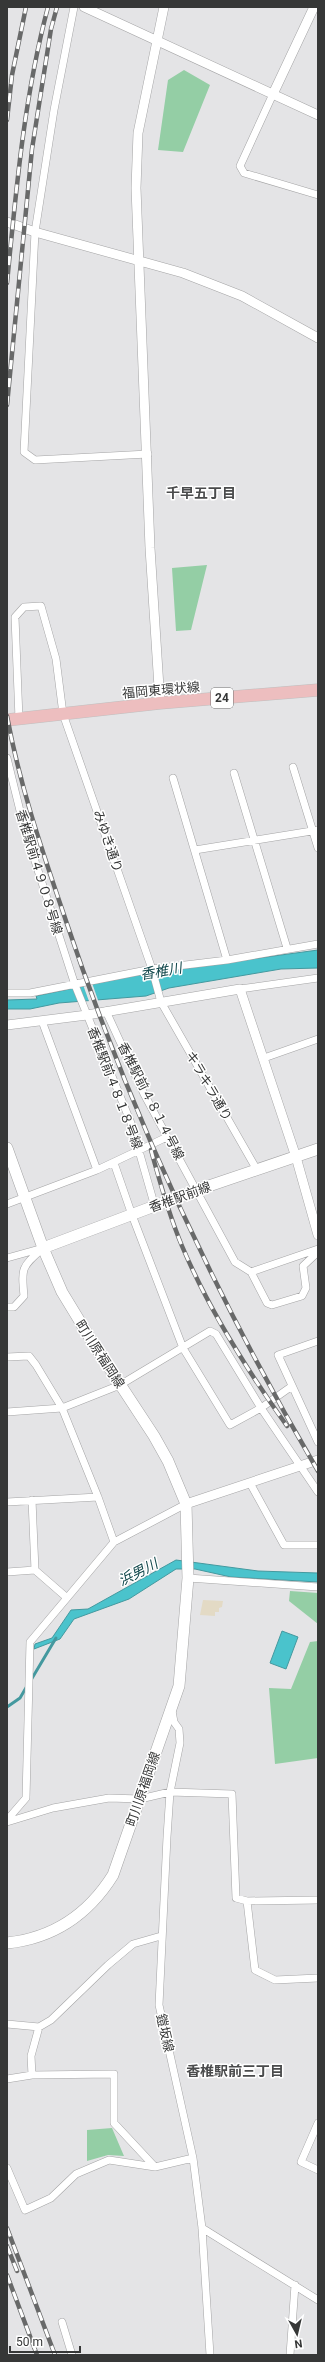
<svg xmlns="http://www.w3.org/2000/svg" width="325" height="2362" font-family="Roboto,'Noto Sans JP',sans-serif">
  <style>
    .medical { fill: #e3dac5 }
    .green { fill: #94cea5 }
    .water { fill: #4ac3cc; stroke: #44999f }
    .pier { fill: #e4e4e6 }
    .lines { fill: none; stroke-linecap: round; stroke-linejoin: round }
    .stream { stroke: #44999f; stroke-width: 3 }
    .minor-casing { stroke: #a4a4a5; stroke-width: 8 }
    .tertiary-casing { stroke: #a4a4a5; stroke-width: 10 }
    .secondary-casing { stroke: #a4a4a5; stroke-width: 12 }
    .primary-casing { stroke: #bfbfbf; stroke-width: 13 }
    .minor { stroke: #fff; stroke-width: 7 }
    .tertiary { stroke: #fff; stroke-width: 9 }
    .secondary { stroke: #fff; stroke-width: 11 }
    .primary { stroke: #edbebf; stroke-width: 12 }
    .rail-casing { stroke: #686969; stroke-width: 4.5 }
    .rail { stroke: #fff; stroke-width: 3; stroke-dasharray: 9; stroke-linecap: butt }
    .labels { text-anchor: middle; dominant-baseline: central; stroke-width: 3; stroke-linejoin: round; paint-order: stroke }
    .shield { fill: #fff; stroke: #727373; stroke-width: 1 }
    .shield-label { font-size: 12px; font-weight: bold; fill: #363737 }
    .street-label { font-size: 13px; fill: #363737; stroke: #fff }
    .neighbourhood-label { font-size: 14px; font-weight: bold; fill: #4a4b4c; stroke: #fff }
    .water-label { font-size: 14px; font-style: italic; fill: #11474b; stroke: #fff }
  </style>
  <rect width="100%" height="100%" fill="#e4e4e6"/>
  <!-- medical -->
  <path class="medical" d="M203,1600L223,1601L222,1607L219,1608V1612H215V1616L200,1615Z"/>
  <!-- green -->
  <path class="green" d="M184,70L210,85L183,152L158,150L168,80Z
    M207,565L191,630L176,631L172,568Z
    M290,1591L318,1593V1624L289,1601Z
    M318,1641V1758L275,1764L269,1688L291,1689L310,1642Z
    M112,2128L124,2156L108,2155L87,2161V2130Z"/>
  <!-- water -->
  <path class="water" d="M318,950V968L281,969L169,988L146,996L59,1003L30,1009H7V1000L37,999L36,996L141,974Z
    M176,1560L258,1571L318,1573V1582L231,1577L195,1569H176L129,1599L74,1619L60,1639L34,1649L35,1644L52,1638L71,1610L88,1609Z
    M282,1631L298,1637L286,1669L270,1663Z"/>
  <!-- pier -->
  <path class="pier" d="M91,980L99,1003L90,1004L82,982Z"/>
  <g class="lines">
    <!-- stream -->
    <path class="stream" d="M31,1680L56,1638
      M7,1707L20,1698L27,1686"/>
    <defs>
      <path id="minor" d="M74,7L54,110L35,232L24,452L35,460L148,454
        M273,94L240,166L244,173L318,195
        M19,719L15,617L24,607L41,606L56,659L63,714L152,969L161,1002L257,1170
        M7,758L24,827L75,985L131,1123L155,1207
        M293,767L318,848
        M234,773L287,948
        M173,778L227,960
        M195,850L318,830
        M240,989L318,978
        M7,993H30L152,969L227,960L318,944
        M106,1011L144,1094L235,1262L251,1272
        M42,1021L97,1170
        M264,1058L318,1039
        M114,1163L132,1215L183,1348L230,1425L261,1408L292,1386
        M7,1204L97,1170L167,1137
        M318,1249L251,1272L267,1303L272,1305L302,1296L306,1288L303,1266L318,1252
        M7,1258L43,1248C22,1267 21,1267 24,1296L14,1307H7
        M318,1341L278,1355L318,1442
        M7,1357L29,1356L36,1365L62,1408L120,1385L210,1331L216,1334L261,1408L318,1492
        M7,1412L62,1408L98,1497L114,1542
        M250,1483L284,1545H318
        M32,1500L35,1570
        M7,1502L98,1497
        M7,1572L35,1570L66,1597
        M188,1578L318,1587
        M172,1711L174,1722L179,1729L180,1743L170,1792L167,1837L159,2005L193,2158L202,2228L210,2355
        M7,1820L26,1798L30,1642L114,1542L186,1504
        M7,1822L53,1808L109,1798L140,1799L170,1792L232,1794L236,1898L247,1901L318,1900
        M247,1901L255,1970L275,1980L318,1978
        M7,2024L39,2027L51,2020L108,1965L133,1944L161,1936
        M32,2075L31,2056L39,2027
        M7,2079L32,2075L114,2074V2123L155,2167L109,2160L76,2174L51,2198L25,2210L7,2168
        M318,2123L301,2162L318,2170
        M155,2167L193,2158
        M202,2228L318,2300
        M62,2322L72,2355
        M290,2355L295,2285"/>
      <path id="tertiary" d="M84,7L318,115
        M273,94L314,7
        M7,222L35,232L183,273L242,296L318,338
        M160,703L150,548L136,188L138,133L164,7
        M7,1025L87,1015L240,989L296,1157L318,1235
        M186,1504L318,1460"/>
      <path id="secondary" d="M7,1148L43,1248L62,1292L93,1343L154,1436L168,1461L186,1504L188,1578L179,1686L113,1875C88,1915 54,1938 7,1943
        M43,1248L197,1190L318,1149"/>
      <path id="primary" d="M7,720L160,703L318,690"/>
    </defs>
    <!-- minor casing -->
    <use href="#minor" class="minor-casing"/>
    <!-- tertiary casing -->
    <use href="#tertiary" class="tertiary-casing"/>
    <!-- secondary casing -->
    <use href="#secondary" class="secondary-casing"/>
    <!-- primary casing -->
    <use href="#primary" class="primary-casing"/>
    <!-- minor -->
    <use href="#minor" class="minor"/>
    <!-- tertiary -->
    <use href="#tertiary" class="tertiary"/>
    <!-- secondary -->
    <use href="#secondary" class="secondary"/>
    <!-- primary -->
    <use href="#primary" class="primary"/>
    <defs>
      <path id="rail" d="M7,120L12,75L26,7
        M7,283C16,191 24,97 48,7
        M7,405L32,149L51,29L57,7
        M7,716C20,787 43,853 66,921C130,1112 216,1297 318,1471
        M151,1150C160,1183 169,1215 182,1246C209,1310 247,1370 287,1426
        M7,2228L55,2355
        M7,2246L17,2271
        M7,2275L37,2355"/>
    </defs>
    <!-- rail casing -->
    <use href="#rail" class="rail-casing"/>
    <!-- rail -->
    <use href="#rail" class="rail"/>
  </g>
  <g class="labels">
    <!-- shield labels -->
    <rect class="shield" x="211" y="688" width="22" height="20" rx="3"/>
    <g class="shield-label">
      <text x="222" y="698">24</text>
    </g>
    <!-- street labels -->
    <g class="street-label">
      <text transform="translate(161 690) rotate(-5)">福岡東環状線</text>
      <text transform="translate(108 841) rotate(71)">みゆき通り</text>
      <text transform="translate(39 872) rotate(73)">香椎駅前４９０８号線</text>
      <text transform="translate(209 1086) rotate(60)">キラキラ通り</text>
      <text transform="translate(115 1088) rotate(69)">香椎駅前４８１８号線</text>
      <text transform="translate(151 1101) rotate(63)">香椎駅前４８１４号線</text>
      <text transform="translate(180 1197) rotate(-20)">香椎駅前線</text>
      <text transform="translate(100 1354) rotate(57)">町川原福岡線</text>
      <text transform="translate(143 1789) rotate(-71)">町川原福岡線</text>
      <text transform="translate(165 2033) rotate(77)">鎧坂線</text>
    </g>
    <!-- neighbourhood labels -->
    <g class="neighbourhood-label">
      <text x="201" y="493">千早五丁目</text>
      <text x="235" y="2071">香椎駅前三丁目</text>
    </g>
    <!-- water labels -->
    <g class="water-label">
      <text transform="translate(161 971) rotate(-10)">香椎川</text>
      <text transform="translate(138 1572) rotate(-27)">浜男川</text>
    </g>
  </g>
  <!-- border -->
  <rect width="325" height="2362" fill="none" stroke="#363737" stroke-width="16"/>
  <!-- north arrow -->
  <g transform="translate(297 2334) rotate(172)" stroke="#ffffff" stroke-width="3" paint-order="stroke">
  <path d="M0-3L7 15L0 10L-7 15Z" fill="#363737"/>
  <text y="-6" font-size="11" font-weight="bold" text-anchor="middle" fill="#363737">N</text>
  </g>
  <!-- scale -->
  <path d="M10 2346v6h70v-6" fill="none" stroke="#363737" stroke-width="2"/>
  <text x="16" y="2346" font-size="12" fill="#363737" stroke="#ffffff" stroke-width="3" paint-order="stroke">50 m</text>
</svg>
